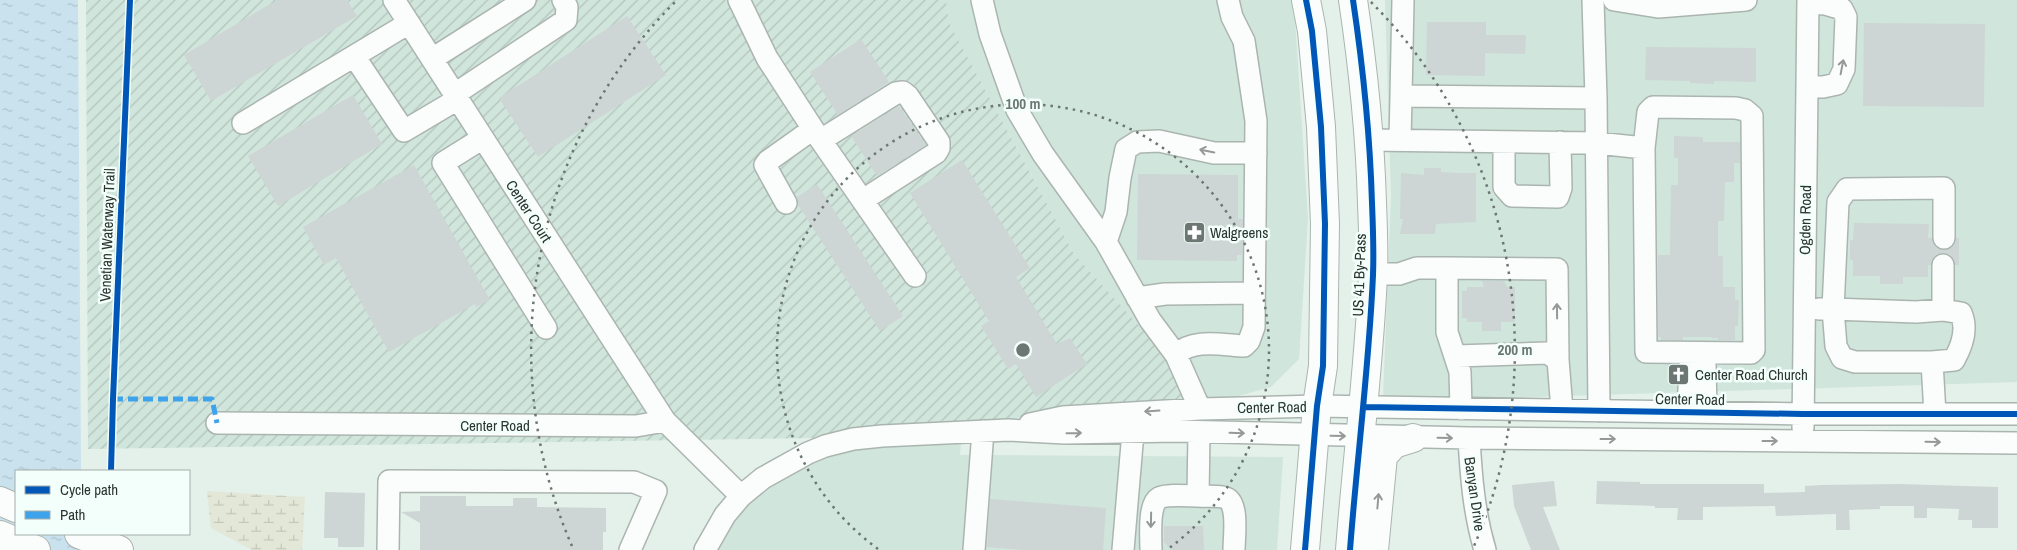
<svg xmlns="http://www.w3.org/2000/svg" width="2017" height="550" font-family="'Archivo Narrow',sans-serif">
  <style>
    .built { fill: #d0e5dc }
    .industrial { fill: url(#industrial-furrows) }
    .wetland { fill: url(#wetland-marsh) }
    .water { fill: url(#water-ripples) }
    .building { fill: #cdd6d4 }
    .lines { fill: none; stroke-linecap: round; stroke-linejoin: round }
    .minor-casing { stroke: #abb5b0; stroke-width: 24 }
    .major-casing { stroke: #abb5b0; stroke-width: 30 }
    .minor { stroke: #fbfdfc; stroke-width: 21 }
    .major { stroke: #fbfdfc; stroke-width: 28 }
    .quiet { stroke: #3ea3eb; stroke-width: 5; stroke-dasharray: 10 5; stroke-linecap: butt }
    .cycleway-casing { stroke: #f3fffa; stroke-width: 9 }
    .cycleway { stroke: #0057b8; stroke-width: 6 }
    .oneway { stroke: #949896 }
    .ring { fill: none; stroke: #6c7672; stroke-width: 2.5; stroke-dasharray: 2.5 5 }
    .labels { text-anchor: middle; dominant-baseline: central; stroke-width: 5; stroke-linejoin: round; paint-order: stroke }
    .street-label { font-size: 15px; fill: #2c3431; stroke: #f3fffa }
    .poi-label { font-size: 15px; fill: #2c3431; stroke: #f3fffa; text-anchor: start }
    .centre { fill: #6c7672; stroke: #f3fffa; stroke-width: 2.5 }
    .ring-label { font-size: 15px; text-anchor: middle; font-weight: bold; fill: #6c7672; stroke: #f3fffa; stroke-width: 5; stroke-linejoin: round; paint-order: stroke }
  </style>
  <defs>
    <pattern id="industrial-furrows" width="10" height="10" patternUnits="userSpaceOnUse" patternTransform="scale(1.25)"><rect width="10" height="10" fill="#d0e5dc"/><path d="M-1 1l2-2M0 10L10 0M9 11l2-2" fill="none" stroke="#b3c5bd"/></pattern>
    <pattern id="wetland-marsh" width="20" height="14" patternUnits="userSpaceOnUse" patternTransform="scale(1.25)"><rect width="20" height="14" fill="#e2e7d7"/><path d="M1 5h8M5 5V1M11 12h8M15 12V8" fill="none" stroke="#c2c7b9"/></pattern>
    <pattern id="water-ripples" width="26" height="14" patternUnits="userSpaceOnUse" patternTransform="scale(1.25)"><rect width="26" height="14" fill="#c9e2ee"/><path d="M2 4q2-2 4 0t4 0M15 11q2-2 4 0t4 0" fill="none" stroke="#adc2cd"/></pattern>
  </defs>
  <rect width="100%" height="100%" fill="#e4f0ea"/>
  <!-- built -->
  <path class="built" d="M946,0H1291L1295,19L1308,219L1299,359L1271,387L1228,399H1206L1074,254L949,23Z
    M1385,0H2017V382L1469,399L1383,398L1391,196Z
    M961,442L960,455L1283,457L1277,550H715L722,537L747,504L767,486L811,461L827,455L854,449L882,445Z"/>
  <!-- industrial -->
  <path class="industrial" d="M86,0H946L949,23L1074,254L1206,399L1063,407L1007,420L820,438L88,449Z"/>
  <!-- wetland -->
  <path class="wetland" d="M207,491L305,497L302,550H252L211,528Z"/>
  <!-- water -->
  <path class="water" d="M0,0H78L81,471H16V534H81V550H0Z"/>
  <!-- building -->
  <path class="building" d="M277,0H347L357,16L211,101L184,55Z
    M627,16L666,75L538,157L499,98Z
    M1427,22H1486V35H1526L1525,54L1485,53V76L1426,75Z
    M1864,23L1985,24L1984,107L1863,106Z
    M861,39L889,82L838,115L810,72Z
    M1646,47L1756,48V82L1714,81V84L1690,83V81L1645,80Z
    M353,95L382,144L278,206L248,156Z
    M899,106L926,145L877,176L851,136Z
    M1674,136L1703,137V142H1740V163H1734V182H1725L1724,221H1718V256H1723V287H1735V300H1739L1738,326H1735V340H1718V338H1712V337H1683V340H1661V337H1658V255H1670L1671,185H1678V158H1674Z
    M962,160L1030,268L1016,277L1057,344L1070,338L1087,364L1036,397L1016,364L1008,369L981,326L989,321L910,193Z
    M414,165L490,300L476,307L475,304L389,352L336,258L324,265L303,227Z
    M1424,168H1441V172L1455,173H1476V222L1436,224L1435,234H1400L1403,219H1400L1401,173L1424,175Z
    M1138,174L1238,175V219H1243L1242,255H1237V261L1137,260Z
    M817,184L903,316L880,331L798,205L797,197Z
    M1854,223L1929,224L1928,238H1932L1933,245L1938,249L1944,250L1950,249L1955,245L1956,238H1959V265H1955L1954,259L1950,254L1943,253L1936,254L1932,259L1931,265H1928V277H1903V284H1880V276H1853V260H1850V240H1853Z
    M1482,281H1504L1507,287H1515V322H1501V331H1482V322H1467V318H1462V291H1467V287H1484Z
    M1554,481L1557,506L1543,507L1560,550H1531L1514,506L1512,485Z
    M1597,481L1640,482V484H1764V493L1805,492V486L1822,485L1899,484L1998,487V528H1972V520H1958L1959,509L1927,508V518H1914V506H1880V509L1849,510L1850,530H1836V514L1776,516L1775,506L1703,507V520H1677L1678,508H1655V506L1596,504Z
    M325,492L365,493L364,547H338V538H324Z
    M420,496H466V506H513V498H537V507L606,508V532H603V550H420V523L401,512L420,511Z
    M990,499L1106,508L1103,550H1025L987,547Z
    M1164,526H1203L1204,550H1172L1164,542Z"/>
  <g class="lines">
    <defs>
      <path id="minor" d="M394,0L665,421L741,496
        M739,0L767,58L813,129L768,161L765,165L786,203
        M982,0L990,34L1017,110L1043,154L1106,242L1150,320L1176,355L1200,409
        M1593,0L1596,98L1599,411
        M1614,0L1658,7L1746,0
        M354,56L404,131L458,99
        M432,59L525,0
        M1807,87H1823L1837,84L1844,69L1846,17L1842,9L1825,4L1808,3
        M455,94L566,20L567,7L563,0
        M1401,96L1403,0
        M1653,107L1736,108L1745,110L1752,116L1754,350L1751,353L1646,352L1644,148L1648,112Z
        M243,123L409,23
        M813,129L915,276
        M483,138L443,163L546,328
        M821,140L896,93L903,92L908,96L939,142V148L936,153L863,200
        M1368,140L1597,143L1644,148
        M1400,140L1401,96L1596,98
        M1504,142V187L1512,196L1558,197L1561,188L1560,142
        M1106,242L1116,212L1120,178L1126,149L1137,142L1159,141L1214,153H1256
        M1447,268L1557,269L1558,360
        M1373,274H1399L1417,268H1447V332L1460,372L1461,409
        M1137,298L1165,294L1254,293
        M1819,309H1833L1838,202L1847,189L1944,188V238
        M1698,353L1705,365L1706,412
        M1176,355C1192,338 1222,345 1244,346L1249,341L1254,327L1256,121L1244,41L1232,17L1228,0
        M1456,356L1547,353L1558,360L1562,410
        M1932,362L1954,360C1962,346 1968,329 1961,313L1943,310
        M1688,412L1690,366L1698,353
        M1935,414L1932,362H1855L1842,358L1836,346L1833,309L1916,312L1943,310V265
        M217,423L636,426L665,421
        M1030,424L1063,417L1200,409L1317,406L1803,414H2017
        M1803,428L1808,0
        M1199,432L1198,496C1207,497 1218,495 1226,498C1239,503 1234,538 1234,550
        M1469,438C1471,476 1474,513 1485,550
        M388,550L389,481L634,482L656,491L630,550
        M705,550L725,515L741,496L763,478L808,453L825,446L853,439L882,436L1008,430L1065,433L1175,431L1469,438L2017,443
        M974,550L983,431
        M1123,550L1133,432
        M1151,550C1151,538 1148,504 1159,498C1167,494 1189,496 1198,496"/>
      <path id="major" d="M0,501L16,508
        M79,534L119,550
        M0,535L36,550
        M1305,550L1317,406L1323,366L1325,224L1321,127L1312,31L1306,0
        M1350,550C1357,458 1369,367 1373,275C1374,251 1373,227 1372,203C1370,135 1363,67 1353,0
        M1374,550L1383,456L1394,444L1413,438"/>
    </defs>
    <!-- minor casing -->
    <use href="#minor" class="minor-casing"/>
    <!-- major casing -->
    <use href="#major" class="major-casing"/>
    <!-- minor -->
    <use href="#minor" class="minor"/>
    <!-- major -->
    <use href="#major" class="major"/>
    <!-- quiet -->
    <path class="quiet" d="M113,399H212L217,423"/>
    <defs>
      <path id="cycleway" d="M1364,407L1803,414H2017
        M111,471L113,399L130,0
        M1305,550L1317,406L1323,366L1325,224L1321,127L1312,31L1306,0
        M1350,550C1357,458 1369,367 1373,275C1374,251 1373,227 1372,203C1370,135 1363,67 1353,0"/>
    </defs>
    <!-- cycleway casing -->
    <use href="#cycleway" class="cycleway-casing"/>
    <!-- cycleway -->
    <use href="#cycleway" class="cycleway"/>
  </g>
  <!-- one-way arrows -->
  <defs><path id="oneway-shaft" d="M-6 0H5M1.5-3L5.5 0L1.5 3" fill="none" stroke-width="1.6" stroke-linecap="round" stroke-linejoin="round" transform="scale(1.25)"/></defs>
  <g class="oneway">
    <use href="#oneway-shaft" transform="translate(1842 67) rotate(-79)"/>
    <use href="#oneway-shaft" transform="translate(1207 151) rotate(-169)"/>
    <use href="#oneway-shaft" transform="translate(1557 311) rotate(-91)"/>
    <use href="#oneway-shaft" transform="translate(1152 411) rotate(176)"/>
    <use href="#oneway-shaft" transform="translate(1074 433) rotate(-1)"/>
    <use href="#oneway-shaft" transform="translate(1237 433) rotate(2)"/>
    <use href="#oneway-shaft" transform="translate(1338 436) rotate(1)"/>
    <use href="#oneway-shaft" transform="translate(1445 438) rotate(1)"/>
    <use href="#oneway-shaft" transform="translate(1608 439)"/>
    <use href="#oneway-shaft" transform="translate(1770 441)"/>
    <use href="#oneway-shaft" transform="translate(1933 442) rotate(1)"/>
    <use href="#oneway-shaft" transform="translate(1378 501) rotate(-85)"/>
    <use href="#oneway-shaft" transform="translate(1151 520) rotate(91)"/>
  </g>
  <!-- distance rings -->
  <g class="ring">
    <path d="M878 549A246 246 0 1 1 1168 549"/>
    <path d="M572 546A492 492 0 0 1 675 2M1371 2A492 492 0 0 1 1474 546"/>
  </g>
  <!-- icons -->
  <defs>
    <symbol id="pharmacy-square" viewBox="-11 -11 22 22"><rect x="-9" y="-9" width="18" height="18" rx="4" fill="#6c7672" stroke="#f3fffa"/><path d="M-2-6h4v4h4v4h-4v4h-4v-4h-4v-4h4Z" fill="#fff"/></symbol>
    <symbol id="church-square" viewBox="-11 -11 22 22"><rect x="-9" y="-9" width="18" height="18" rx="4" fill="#6c7672" stroke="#f3fffa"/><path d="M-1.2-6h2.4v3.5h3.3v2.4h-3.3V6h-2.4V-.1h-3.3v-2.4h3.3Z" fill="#fff"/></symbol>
  </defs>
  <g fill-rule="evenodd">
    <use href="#pharmacy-square" x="1182" y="220" width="25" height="25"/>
    <use href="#church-square" x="1666" y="362" width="25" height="25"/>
  </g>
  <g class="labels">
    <!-- street labels -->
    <g class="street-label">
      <text transform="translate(529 211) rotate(57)">Center Court</text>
      <text transform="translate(1805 220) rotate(-89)">Ogden Road</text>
      <text transform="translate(107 235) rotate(-88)">Venetian Waterway Trail</text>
      <text transform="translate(1359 275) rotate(-88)">US 41 By-Pass</text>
      <text transform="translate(1690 399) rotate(1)">Center Road</text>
      <text transform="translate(1272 407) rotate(-1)">Center Road</text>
      <text x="495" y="425">Center Road</text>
      <text transform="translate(1475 494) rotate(82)">Banyan Drive</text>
    </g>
    <!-- poi labels -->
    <g class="poi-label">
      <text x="1210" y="232">Walgreens</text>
      <text x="1695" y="374">Center Road Church</text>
    </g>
  </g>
  <circle cx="1023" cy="350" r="8" class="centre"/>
  <g class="ring-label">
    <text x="1023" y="109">100 m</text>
    <text x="1515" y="355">200 m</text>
  </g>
  <!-- legend -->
  <rect x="15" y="470" width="175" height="65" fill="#f3fffa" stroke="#a3aeaa"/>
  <rect x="25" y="486" width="25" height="8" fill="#0057b8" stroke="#a3aeaa"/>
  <text x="60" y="495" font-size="15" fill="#2c3431">Cycle path</text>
  <rect x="25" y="511" width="25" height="8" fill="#3ea3eb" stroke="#a3aeaa"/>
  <text x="60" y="520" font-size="15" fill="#2c3431">Path</text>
</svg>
